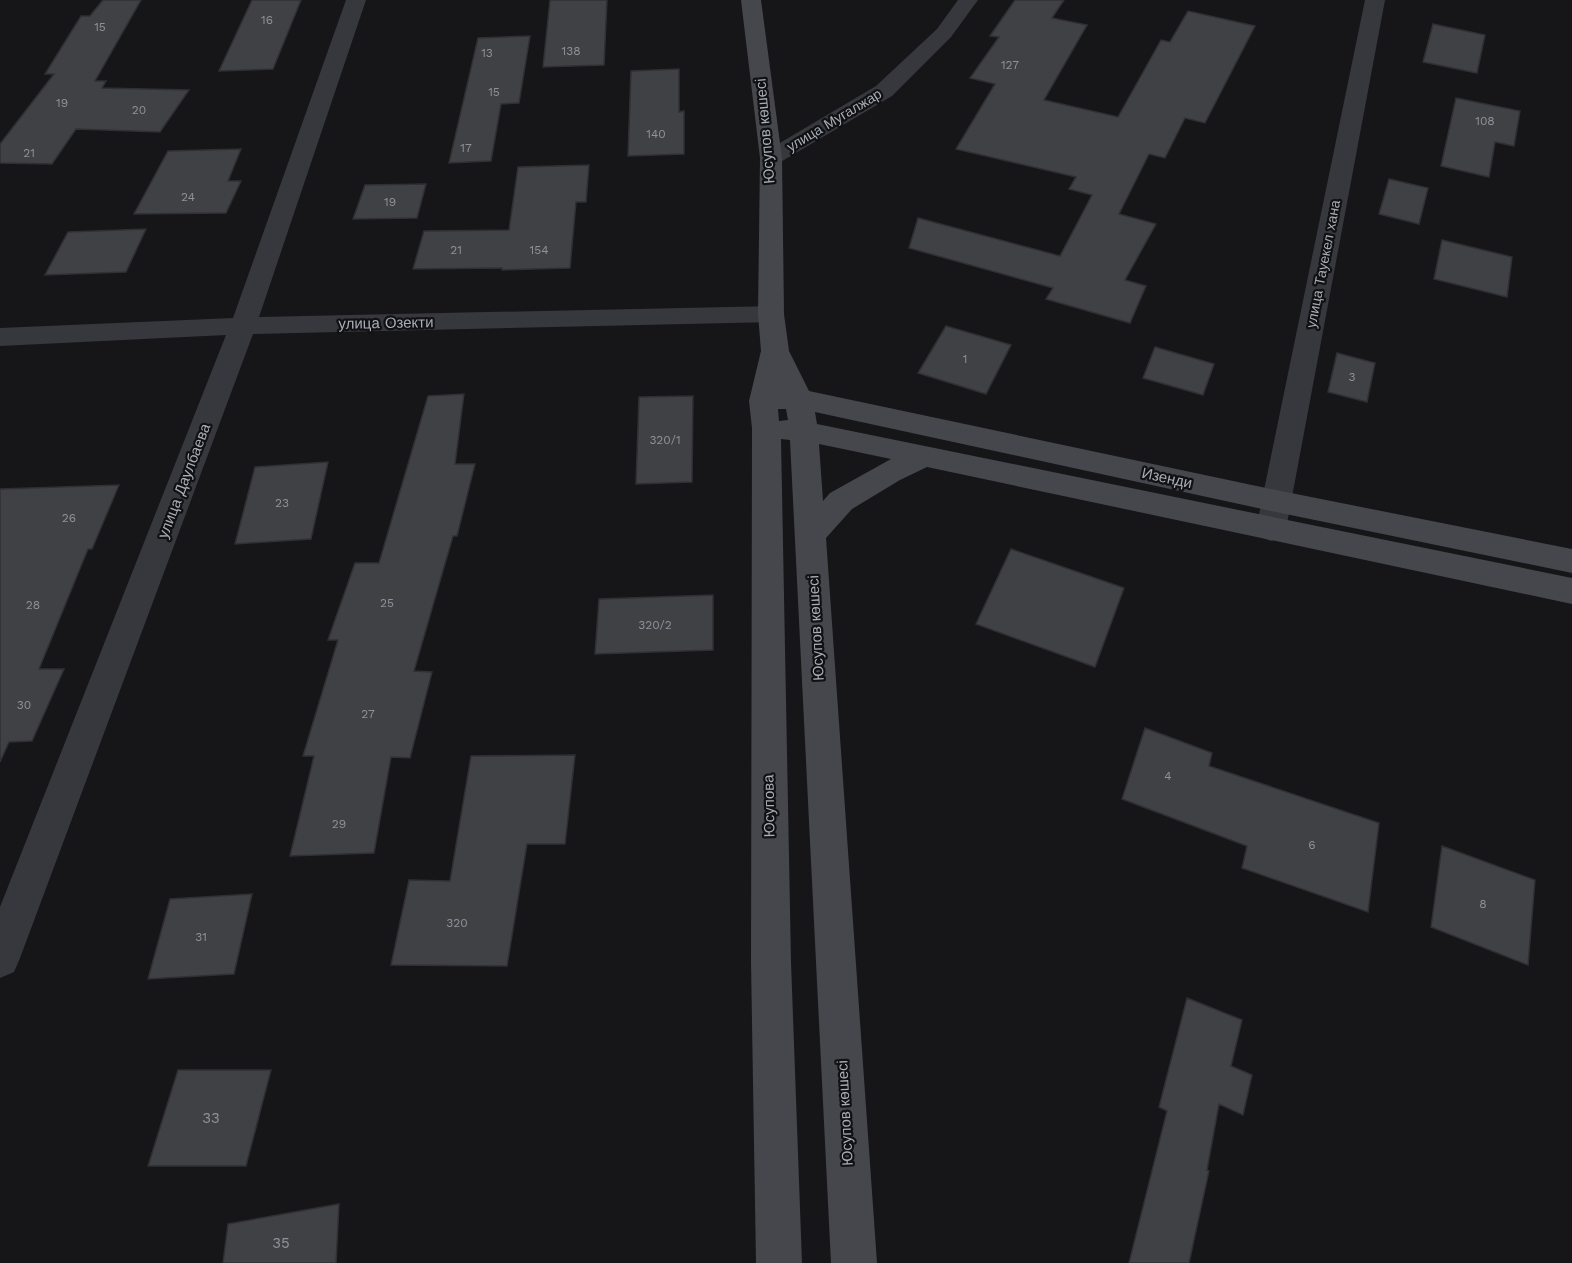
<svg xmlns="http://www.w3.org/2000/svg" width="1572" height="1263" font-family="'Work Sans',sans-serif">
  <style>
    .building { fill: #404145; stroke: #303034; stroke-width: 1.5 }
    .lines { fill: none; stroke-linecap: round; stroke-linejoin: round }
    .street { fill: #37383d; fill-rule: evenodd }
    .secondary { fill: #45474d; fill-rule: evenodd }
    .labels { text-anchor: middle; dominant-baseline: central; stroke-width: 4.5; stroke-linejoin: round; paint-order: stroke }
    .number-label { font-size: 12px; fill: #8e929b }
    .far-street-label { font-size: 14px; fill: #a8adb8; stroke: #111113 }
    .street-label { font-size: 15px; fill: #a8adb8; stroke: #111113 }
    .near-number-label { font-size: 15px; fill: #8e929b }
  </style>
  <rect width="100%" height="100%" fill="#161618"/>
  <!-- building -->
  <path class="building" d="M103,0H141L95,81H106L102,88L189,90L160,132L76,129L52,164L0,163V144L54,74H45L81,16H90Z
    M252,0H301L273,69L219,71Z
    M550,0H607L604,65L543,67Z
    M1015,0H1064L1052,18L1087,25L1044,100L1118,117L1161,40L1170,42L1188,11L1255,26L1205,123L1185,118L1165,158L1149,154L1119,214L1156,224L1125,280L1146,286L1130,323L1046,299L1053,288L909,248L918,218L1060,256L1092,195L1069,189L1076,177L956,149L995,84L970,78L999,37L990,36Z
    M1433,24L1485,35L1477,73L1423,62Z
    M530,36L519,103L501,104L491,161L449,163L478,38Z
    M679,69V112L684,111V154L628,156L631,71Z
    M1456,98L1520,111L1514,146L1495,142L1489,177L1441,166Z
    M241,149L228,181H241L226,213L134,214L168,151Z
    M589,165L586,202H576L570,268L502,270V268L413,269L424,231L509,230L518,167Z
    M1389,179L1428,188L1419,224L1379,214Z
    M426,184L417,218L353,219L365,185Z
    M146,229L126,272L45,275L68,232Z
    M1442,240L1512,257L1507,297L1434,279Z
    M946,326L1011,345L986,394L918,373Z
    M1155,347L1214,364L1203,395L1143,378Z
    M1337,353L1375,363L1367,402L1328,392Z
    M464,394L455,464H475L457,536H453L414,671L432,672L410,758L391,757L374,853L290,856L314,756H303L338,640H328L355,563H379L428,396Z
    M693,396L692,482L636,484L639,397Z
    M328,462L311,539L235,544L255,467Z
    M119,485L92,549H88L39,669H64L32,741L9,742L0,762V489Z
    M1011,549L1124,588L1095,667L976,624Z
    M713,595V650L595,654L599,599Z
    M1145,728L1212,753L1209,766L1379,823L1368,912L1242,868L1247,846L1122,799Z
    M575,755L565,844H527L507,966L391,965L409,880L450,881L471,756Z
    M1442,846L1535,880L1528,965L1431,927Z
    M252,894L234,974L148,979L170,899Z
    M1187,998L1242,1020L1231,1066L1252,1075L1243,1115L1219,1104L1207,1170L1209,1171L1189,1263H1129L1167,1111L1159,1107Z
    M178,1070H271L246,1166H148Z
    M339,1204L336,1263H223L228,1224Z"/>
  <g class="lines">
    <!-- street -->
    <path class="street" d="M346,0H366L259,317L771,306L780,308L784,314L780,320L771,322L253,334L20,958L14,972L0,978V907L226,335L0,346V328L233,318Z
      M958,0H978L951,37L892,96L779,163L771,165L763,163L760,158L763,153L876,86L937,29Z
      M1365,0H1385L1286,529L1282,537L1271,541L1260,537L1256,529Z"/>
    <!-- secondary -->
    <path class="secondary" d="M741,0H761L782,158L784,314L789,351L809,391L1276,490L1572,549V573L1276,512L815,412L817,424L1572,578V604L927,467L900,480L852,509L826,538L877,1263H831L790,440L781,439L791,962L802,1263H756L751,962L752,428L749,401L761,351L758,314L760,158ZM778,409H786L788,420L779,421ZM819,444L891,459L830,493L823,501Z"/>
  </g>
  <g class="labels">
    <!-- number labels -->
    <g class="number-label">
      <text x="267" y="20">16</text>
      <text x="100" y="27">15</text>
      <text x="571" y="51">138</text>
      <text x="487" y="53">13</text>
      <text x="1010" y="65">127</text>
      <text x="494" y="92">15</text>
      <text x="62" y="103">19</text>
      <text x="139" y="110">20</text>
      <text x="1485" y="121">108</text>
      <text x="656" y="134">140</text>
      <text x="466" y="148">17</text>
      <text x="29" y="153">21</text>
      <text x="188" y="197">24</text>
      <text x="390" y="202">19</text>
      <text x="456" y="250">21</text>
      <text x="539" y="250">154</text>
      <text x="965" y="359">1</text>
      <text x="1352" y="377">3</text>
      <text x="665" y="440">320/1</text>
      <text x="282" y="503">23</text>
      <text x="69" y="518">26</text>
      <text x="387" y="603">25</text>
      <text x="33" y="605">28</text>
      <text x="655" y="625">320/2</text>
      <text x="24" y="705">30</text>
      <text x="368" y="714">27</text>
      <text x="1168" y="776">4</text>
      <text x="339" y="824">29</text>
      <text x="1312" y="845">6</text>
      <text x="1483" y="904">8</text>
      <text x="457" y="923">320</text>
      <text x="201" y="937">31</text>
    </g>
    <!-- far-street labels -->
    <g class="far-street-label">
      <text transform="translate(834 120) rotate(-31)">улица Мугалжар</text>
      <text transform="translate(1323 264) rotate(-79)">улица Тауекел хана</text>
    </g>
    <!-- street labels -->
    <g class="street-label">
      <text transform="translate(765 131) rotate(-95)">Юсупов көшесі</text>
      <text transform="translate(386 323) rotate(-1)">улица Озекти</text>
      <text transform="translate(1167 478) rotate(12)">Изенди</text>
      <text transform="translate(184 481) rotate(-69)">улица Даулбаева</text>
      <text transform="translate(816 628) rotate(-93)">Юсупов көшесі</text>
      <text transform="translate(769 806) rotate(-91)">Юсупова</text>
      <text transform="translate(845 1113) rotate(-93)">Юсупов көшесі</text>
    </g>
    <!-- near-number labels -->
    <g class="near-number-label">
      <text x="211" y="1118">33</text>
      <text x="281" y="1243">35</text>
    </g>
  </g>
</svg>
